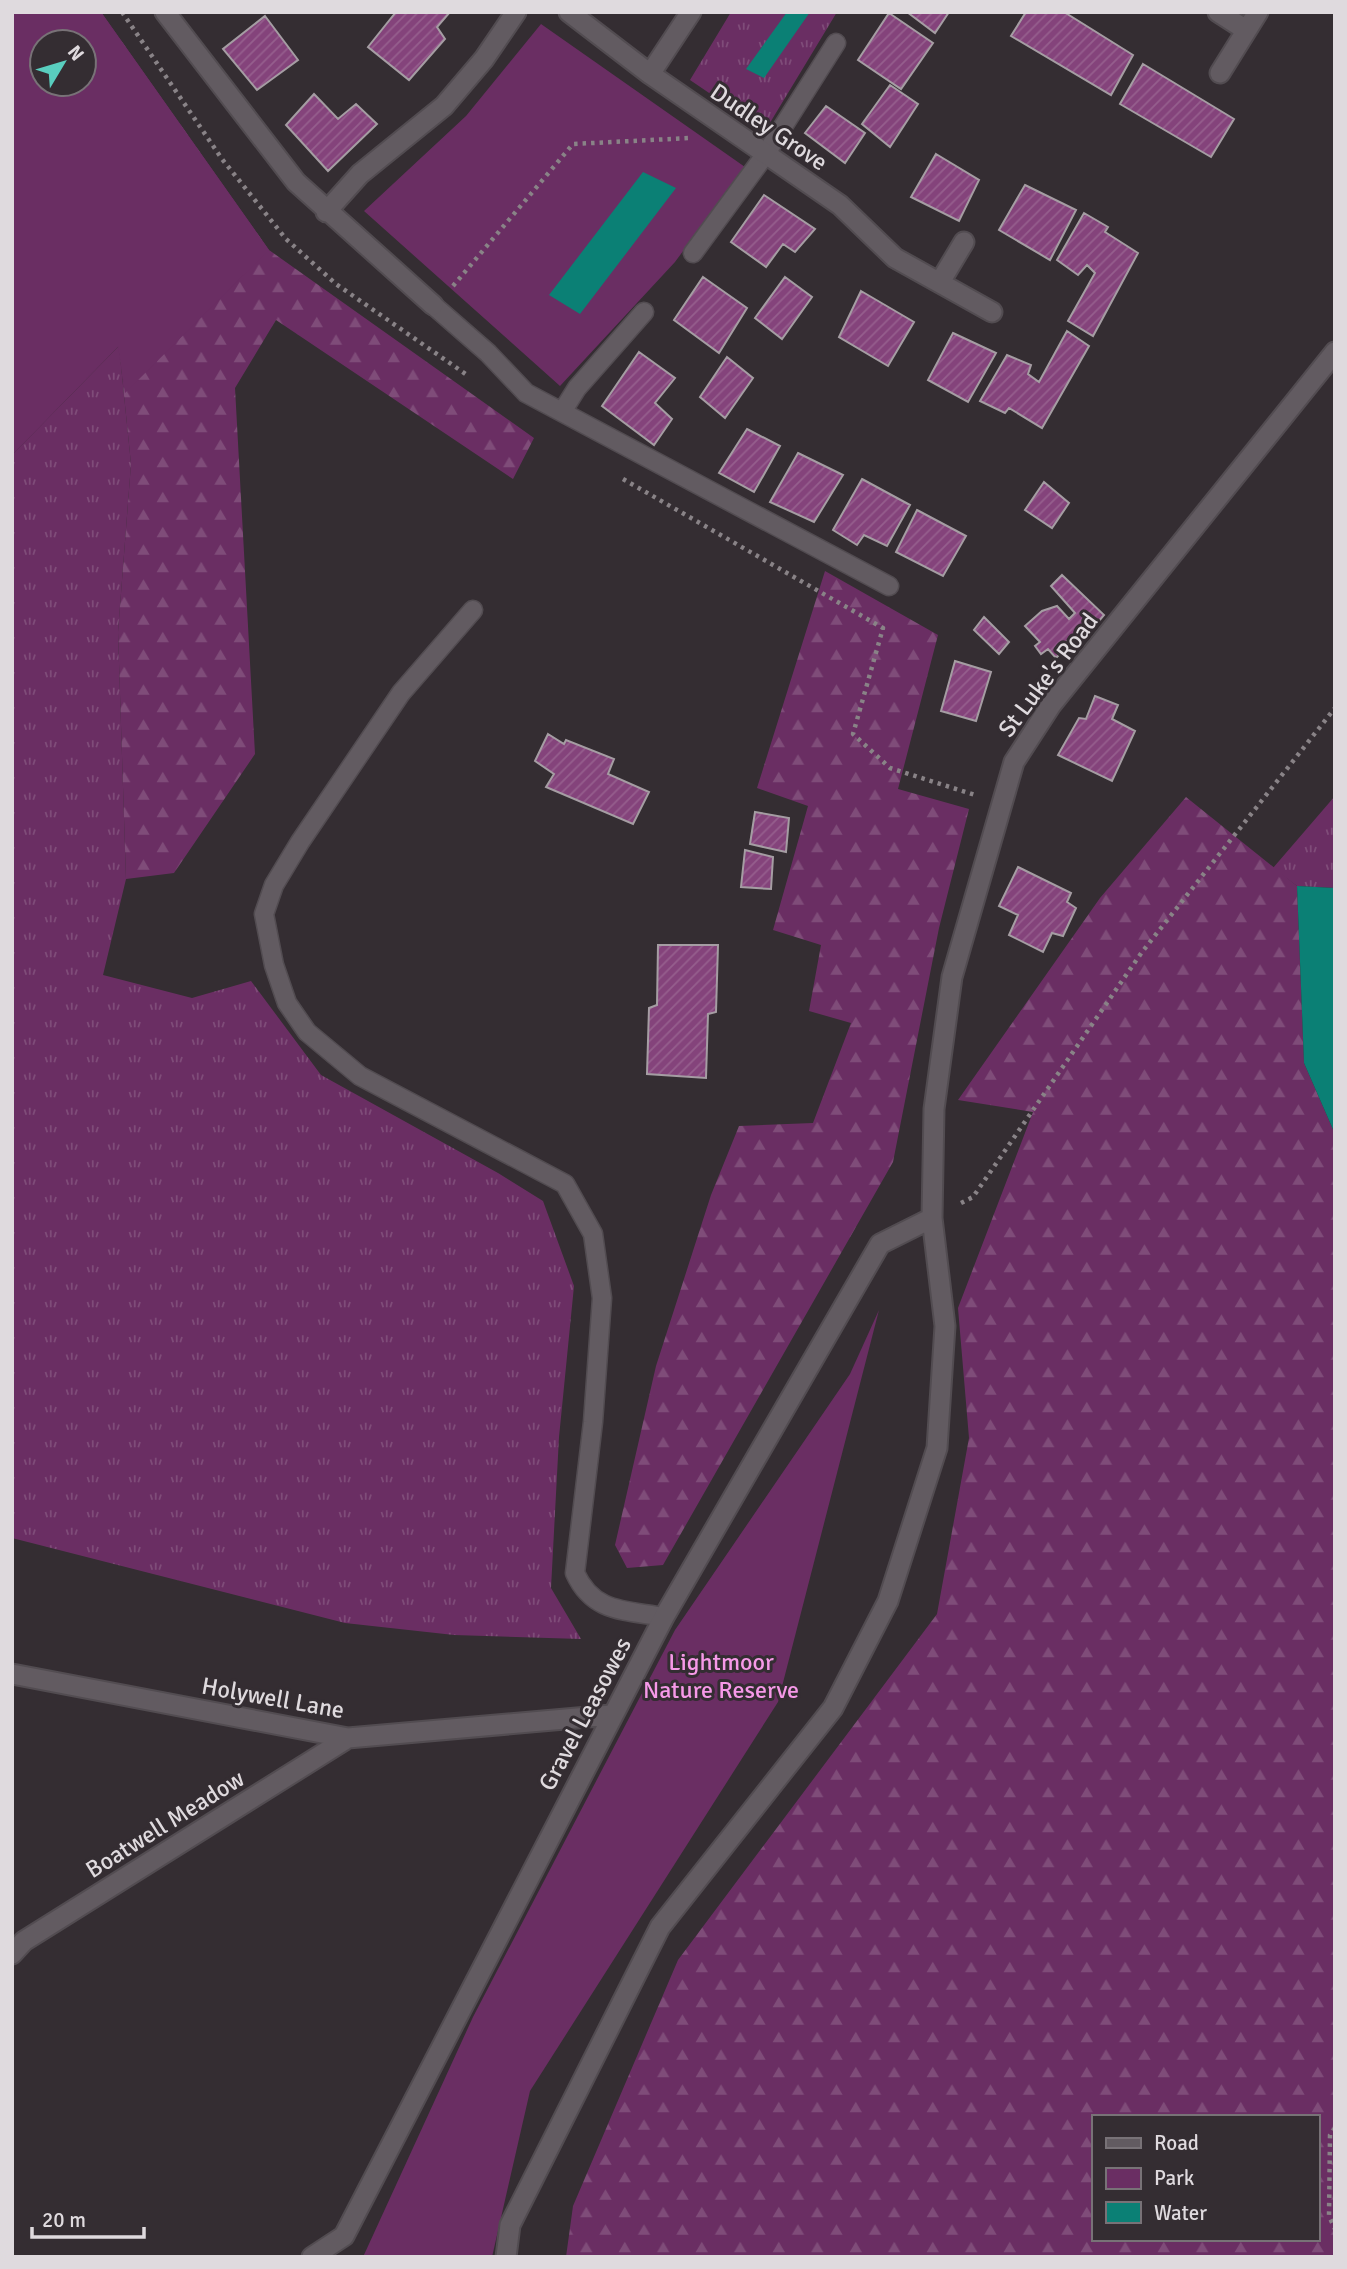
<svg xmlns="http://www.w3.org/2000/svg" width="1347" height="2269" font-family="Signika,sans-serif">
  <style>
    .grass { fill: url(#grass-tufts) }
    .forest { fill: url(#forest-firs); fill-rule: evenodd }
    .park { fill: #6a2e63; fill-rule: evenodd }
    .water { fill: #0b8075 }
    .building { fill: url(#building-hatch); stroke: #a59da3; stroke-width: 2 }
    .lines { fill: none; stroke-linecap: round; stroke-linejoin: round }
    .service-casing { stroke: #524c51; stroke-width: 21 }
    .minor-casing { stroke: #524c51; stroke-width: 23 }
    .path { stroke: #898387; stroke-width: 4.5; stroke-dasharray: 3.5 5; stroke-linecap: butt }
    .service { stroke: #625b61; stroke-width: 18 }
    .minor { stroke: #625b61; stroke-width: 19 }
    .labels { text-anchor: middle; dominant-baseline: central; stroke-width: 6; stroke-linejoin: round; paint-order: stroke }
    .street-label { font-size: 24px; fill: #dfdade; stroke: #342d32 }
    .park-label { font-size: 24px; fill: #f699e8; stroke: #342d32 }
  </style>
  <defs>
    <pattern id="grass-tufts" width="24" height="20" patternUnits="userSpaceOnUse" patternTransform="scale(1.75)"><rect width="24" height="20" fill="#6a2e63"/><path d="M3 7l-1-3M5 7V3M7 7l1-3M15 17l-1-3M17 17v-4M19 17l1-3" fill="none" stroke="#7f4c79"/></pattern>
    <pattern id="forest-firs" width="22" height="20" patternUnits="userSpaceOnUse" patternTransform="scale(1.75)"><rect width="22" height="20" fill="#6a2e63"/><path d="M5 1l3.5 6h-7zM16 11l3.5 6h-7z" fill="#7f4c79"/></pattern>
    <pattern id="building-hatch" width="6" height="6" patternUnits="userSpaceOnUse" patternTransform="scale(1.75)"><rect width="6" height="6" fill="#84437b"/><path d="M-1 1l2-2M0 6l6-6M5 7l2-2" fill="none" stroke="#955e8d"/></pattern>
  </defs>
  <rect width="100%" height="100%" fill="#342d32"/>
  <!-- grass -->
  <path class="grass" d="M731,12H837L765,131L690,80Z
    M119,346L131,464L118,632L126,879L103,975L192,998L251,981L321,1075L498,1173L543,1201L574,1286L559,1437L551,1588L581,1639L454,1635L345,1623L12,1538V455Z
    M1335,796V888L1297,886L1273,868Z"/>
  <!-- forest -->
  <path class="forest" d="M12,12H101L269,250L534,438L513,479L276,320L235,388L255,754L174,873L126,879L118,632L131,464L119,346L12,455ZM42,42H84V84H42Z
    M825,571L938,635L898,789L969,809L939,928L893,1162L663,1565L627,1568L615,1545L656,1366L711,1195L739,1126L813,1123L851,1023L809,1011L821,945L773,930L808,806L757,788Z
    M1186,797L1297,886L1304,1063L1335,1134V2257H566L573,2206L678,1960L937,1614L969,1438L958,1308L1033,1112L958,1100L1100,898ZM1093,2117H1317V2239H1093Z"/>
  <!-- park -->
  <path class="park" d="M12,12H101L269,250L125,393L118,346L12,455ZM42,42H84V84H42Z
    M541,24L745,167L675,262L560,386L364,211L466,116Z
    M879,1310L778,1702L530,2091L492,2257H363L473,2017L675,1630L850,1374Z"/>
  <!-- water -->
  <path class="water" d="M787,12H810L764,78L746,69Z
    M643,172L676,188L580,314L549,295Z
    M1297,886L1335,888V1134L1304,1063Z"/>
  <!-- building -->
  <path class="building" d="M396,12H450L437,27L445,39L409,80L368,47Z
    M907,12H949L935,33Z
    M1026,12H1064L1133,55L1111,95L1011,36Z
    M889,13L933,43L901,89L858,60Z
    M265,16L298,60L257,90L223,49Z
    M1143,64L1234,119L1211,157L1120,104Z
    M890,85L918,104L890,147L862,124Z
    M314,94L338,119L356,104L377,124L328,171L286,125Z
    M826,106L865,133L845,163L805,133Z
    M936,154L979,180L959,221L911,197Z
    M1025,185L1076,210L1050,260L999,230Z
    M764,195L815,229L795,252L783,244L766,267L731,242Z
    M1084,213L1108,227L1105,232L1138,253L1093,336L1068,321L1095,273L1087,265L1078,275L1057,260Z
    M703,277L747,308L719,353L674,320Z
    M785,277L812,297L782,339L755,318Z
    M861,291L914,322L888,366L839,337Z
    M1067,331L1089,346L1042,428L1009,408L1005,413L980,401L1007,355L1031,365L1028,374L1039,382Z
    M953,333L996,353L968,402L928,380Z
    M639,352L675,378L655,403L672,419L654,445L602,406Z
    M727,357L753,378L725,418L700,397Z
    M747,429L780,446L754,492L719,473Z
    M798,453L843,475L814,522L770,502Z
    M862,479L910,505L887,546L864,535L857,545L833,530Z
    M1044,482L1069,503L1052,528L1025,510Z
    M917,510L966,536L943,576L896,552Z
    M1062,575L1104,615L1087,635L1081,630L1062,645L1065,649L1056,658L1048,649L1041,654L1035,646L1040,642L1025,626L1042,611L1057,606L1069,619L1075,613L1051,586Z
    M984,617L1009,642L999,654L974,630Z
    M955,661L991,672L976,721L941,711Z
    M1095,696L1118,705L1112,719L1135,731L1112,781L1058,755L1079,718L1086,719Z
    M548,734L564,744L566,740L614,759L608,774L649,792L633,824L546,787L554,774L535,761Z
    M755,812L789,818L786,852L750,844Z
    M745,850L773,857L771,889L741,887Z
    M1018,867L1071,893L1067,902L1076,908L1063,936L1052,933L1043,952L1009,935L1018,915L999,906Z
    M658,945H718L716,1012L708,1014L706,1078L647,1074L649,1008L657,1005Z"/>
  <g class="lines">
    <defs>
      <path id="service" d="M693,253L765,155L836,43
        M433,305L488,353L526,393L889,586
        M562,412L577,388L644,312
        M473,610L401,693L300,842L274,885L264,914L274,965L287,1003L307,1032L360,1076L565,1184L593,1234L602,1298L593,1422L575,1573C593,1613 625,1610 664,1617"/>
      <path id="minor" d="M165,12L296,182L433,305
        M569,12L650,74L840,205L895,258L992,312
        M1218,12L1246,30
        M1220,73L1258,12
        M650,74L691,12
        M326,212L360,174L444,106L484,59L516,12
        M940,282L964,242
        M12,1674L348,1738L611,1715
        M12,1954L24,1941L348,1738
        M312,2257L344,2236L664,1617L880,1244L932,1218
        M506,2257L510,2225L660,1927L833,1708L888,1601L937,1448L945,1326L932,1218L934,1109L952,977L1014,762L1051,705L1335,352"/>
    </defs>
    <!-- service casing -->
    <use href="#service" class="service-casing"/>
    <!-- minor casing -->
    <use href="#minor" class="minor-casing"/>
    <!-- path -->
    <path class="path" d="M122,12L222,159L286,239L336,284L467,375
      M453,286L573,144L690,138
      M623,479L883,628L853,734L890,768L975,795
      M961,1203L973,1197L1142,952L1335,708
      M1335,2128L1330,2135L1329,2216L1335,2229"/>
    <!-- service -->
    <use href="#service" class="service"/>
    <!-- minor -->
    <use href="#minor" class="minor"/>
  </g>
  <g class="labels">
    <!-- street labels -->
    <g class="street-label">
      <text transform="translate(769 127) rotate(34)">Dudley Grove</text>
      <text transform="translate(1048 675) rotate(-53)">St Luke's Road</text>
      <text transform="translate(273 1698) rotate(10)">Holywell Lane</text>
      <text transform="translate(585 1714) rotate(-62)">Gravel Leasowes</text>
      <text transform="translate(165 1824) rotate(-32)">Boatwell Meadow</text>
    </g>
    <!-- park labels -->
    <g class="park-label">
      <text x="721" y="1662">Lightmoor<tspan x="721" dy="28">Nature Reserve</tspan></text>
    </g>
  </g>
  <!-- border -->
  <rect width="1347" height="2269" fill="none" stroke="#dfdade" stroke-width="28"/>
  <!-- legend -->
  <rect x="1092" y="2115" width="228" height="126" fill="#342d32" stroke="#787277" stroke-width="2"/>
  <rect x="1106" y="2138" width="35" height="10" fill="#625b61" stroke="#787277" stroke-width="2"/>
  <text x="1154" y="2150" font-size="21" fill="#dfdade">Road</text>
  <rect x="1106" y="2168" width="35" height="21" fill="#6a2e63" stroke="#787277" stroke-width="2"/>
  <text x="1154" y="2185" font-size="21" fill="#dfdade">Park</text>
  <rect x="1106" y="2202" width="35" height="21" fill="#0b8075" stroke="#787277" stroke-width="2"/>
  <text x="1154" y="2220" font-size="21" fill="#dfdade">Water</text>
  <!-- north arrow -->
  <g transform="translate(63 63) rotate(52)"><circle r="33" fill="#342d32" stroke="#787277" stroke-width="2"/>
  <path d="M0-5L12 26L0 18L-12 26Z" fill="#59cebf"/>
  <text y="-10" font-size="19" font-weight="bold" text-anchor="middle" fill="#dfdade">N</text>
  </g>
  <!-- scale -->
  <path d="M32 2227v10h112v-10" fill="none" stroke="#dfdade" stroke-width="3.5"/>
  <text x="42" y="2227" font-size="21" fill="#dfdade" stroke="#342d32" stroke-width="5" paint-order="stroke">20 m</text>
</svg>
